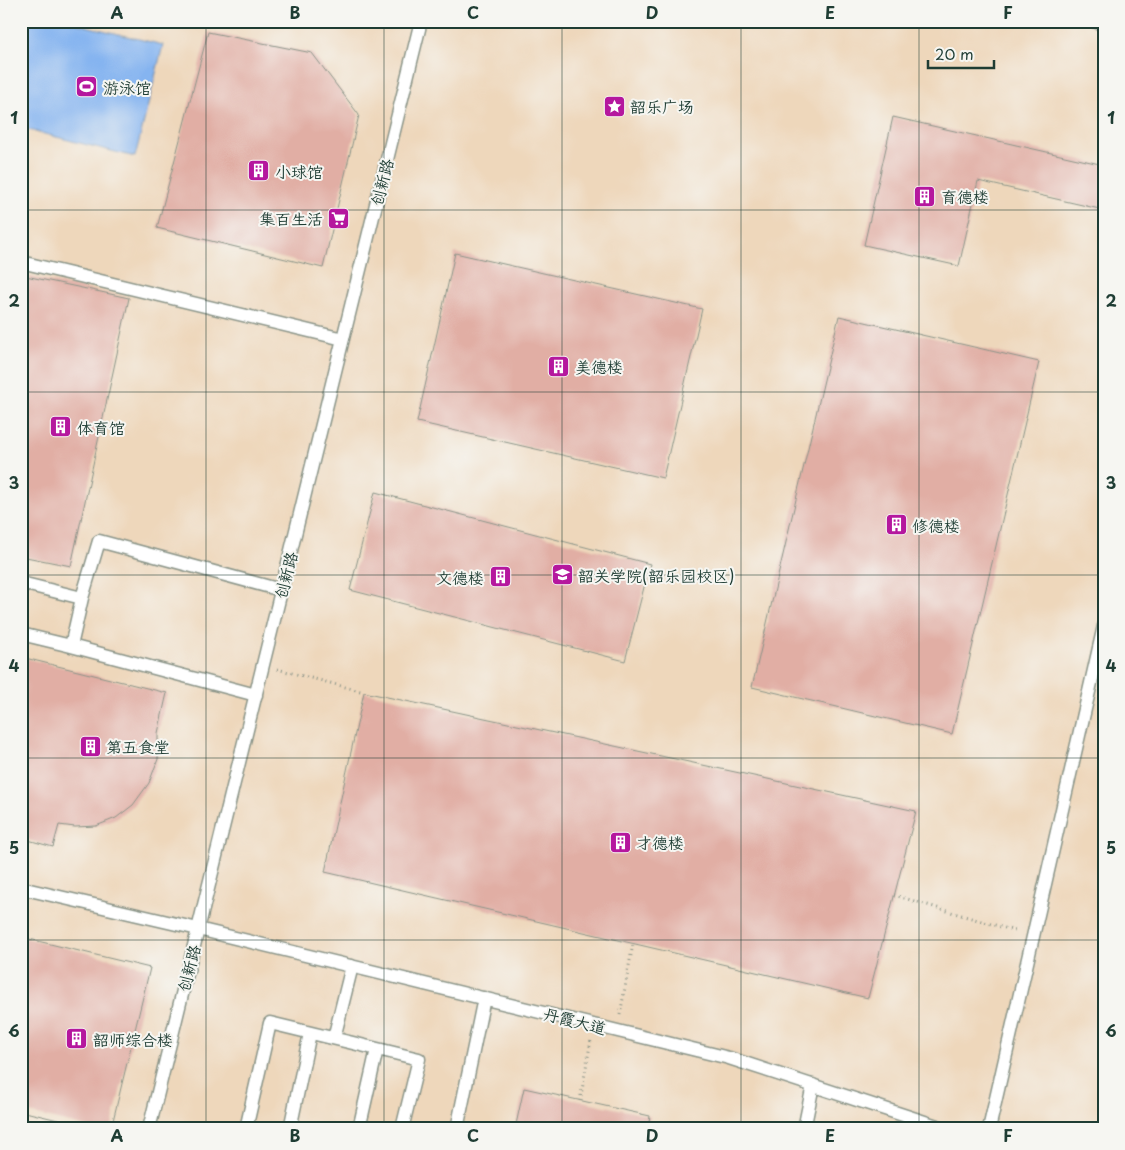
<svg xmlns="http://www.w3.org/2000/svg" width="1125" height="1150" font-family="'Playpen Sans','LXGW WenKai TC',sans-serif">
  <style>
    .built { fill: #eed7bb }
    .water { fill: #85b4f0; stroke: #527892 }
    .building { fill: #e1aea4 }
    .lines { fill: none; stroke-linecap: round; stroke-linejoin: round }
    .service-casing { stroke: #8a9488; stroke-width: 15 }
    .path { stroke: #8a9488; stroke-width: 3; stroke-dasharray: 1 4; stroke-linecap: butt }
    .service { stroke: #fff; stroke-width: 12 }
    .grid { fill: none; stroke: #1f3d34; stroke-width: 1; stroke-opacity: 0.55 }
    .labels { text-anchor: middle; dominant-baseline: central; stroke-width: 4; stroke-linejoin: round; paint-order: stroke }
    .poi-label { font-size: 16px; fill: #1f3d34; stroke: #f6f6f2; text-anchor: start }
    .street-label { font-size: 16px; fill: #1f3d34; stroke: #f6f6f2 }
    .neatline { fill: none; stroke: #1f3d34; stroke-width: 2 }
    .grid-label { font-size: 16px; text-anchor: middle; font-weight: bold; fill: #1f3d34 }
  </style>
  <rect width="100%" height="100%" fill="#f6f6f2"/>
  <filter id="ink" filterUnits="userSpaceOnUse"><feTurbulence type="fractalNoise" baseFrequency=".02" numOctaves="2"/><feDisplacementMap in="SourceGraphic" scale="10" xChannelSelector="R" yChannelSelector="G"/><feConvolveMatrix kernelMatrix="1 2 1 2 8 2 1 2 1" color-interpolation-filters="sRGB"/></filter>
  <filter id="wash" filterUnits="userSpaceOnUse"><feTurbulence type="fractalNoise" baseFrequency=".0096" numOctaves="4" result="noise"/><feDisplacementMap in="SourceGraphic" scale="20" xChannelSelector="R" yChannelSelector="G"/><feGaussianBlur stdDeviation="1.12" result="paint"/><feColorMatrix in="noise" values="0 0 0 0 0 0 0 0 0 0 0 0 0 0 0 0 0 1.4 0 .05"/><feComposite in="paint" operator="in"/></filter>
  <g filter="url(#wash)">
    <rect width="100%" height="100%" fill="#f5eadb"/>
    <!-- built -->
    <path class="built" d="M21,21H1104V1129H21Z"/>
    <!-- water -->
    <path class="water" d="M21,21H66L163,45L135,157L21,128Z"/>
    <g id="blocks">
      <!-- building -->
      <path class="building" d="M208,32L312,53L359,115L323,268L157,228Z
        M893,117L1104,165V210L978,181L959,266L864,245Z
        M455,253L702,309L663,478L417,422Z
        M21,275L129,298L71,566L21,556Z
        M839,316L1039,362L952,734L752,687Z
        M375,492L650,564L625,661L350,590Z
        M21,657L167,693L158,733V759L149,783L133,805L116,818L96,826L75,827L59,825L53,847L21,838Z
        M364,692L916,811L868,998L325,872Z
        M21,937L150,968L111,1129H95L21,1111Z
        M524,1088L650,1116L648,1129H515Z"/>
    </g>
  </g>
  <g filter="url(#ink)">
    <use href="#blocks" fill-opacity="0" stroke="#8a9488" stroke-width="1"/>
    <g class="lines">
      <defs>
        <path id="service" d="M1093,21L1104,24
          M21,262L343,339
          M21,583L82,598L71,646L256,695
          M82,598L99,541L281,590
          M21,634L71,646
          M21,888L198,929L729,1058L946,1129
          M334,1038L352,966
          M149,1129L421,21
          M246,1129L270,1023L419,1059L402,1129
          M290,1129L310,1033
          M359,1129L377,1049
          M457,1129L484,998
          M804,1129L813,1085
          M989,1129L1104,626"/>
      </defs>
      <!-- service casing -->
      <use href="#service" class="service-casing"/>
      <!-- path -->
      <path class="path" d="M277,669L364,692
        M894,895L1018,932
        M620,1015L633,944
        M580,1101L591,1040"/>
      <!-- service -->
      <use href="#service" class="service"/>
    </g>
  </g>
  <!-- grid -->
  <path class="grid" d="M206,21V1129M384,21V1129M562,21V1129M741,21V1129M919,21V1129M21,210H1104M21,392H1104M21,575H1104M21,758H1104M21,940H1104"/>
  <!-- icons -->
  <defs>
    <symbol id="stadium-square" viewBox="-11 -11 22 22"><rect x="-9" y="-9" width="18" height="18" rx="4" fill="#b5179e" stroke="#f6f6f2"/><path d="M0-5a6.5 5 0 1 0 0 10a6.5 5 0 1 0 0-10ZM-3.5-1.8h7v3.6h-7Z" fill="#fff"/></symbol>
    <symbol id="sight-square" viewBox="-11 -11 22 22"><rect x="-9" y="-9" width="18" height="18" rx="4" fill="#b5179e" stroke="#f6f6f2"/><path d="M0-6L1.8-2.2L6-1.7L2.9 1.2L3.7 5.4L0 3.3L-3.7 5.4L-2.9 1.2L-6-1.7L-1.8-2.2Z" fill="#fff"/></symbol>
    <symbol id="building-square" viewBox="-11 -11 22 22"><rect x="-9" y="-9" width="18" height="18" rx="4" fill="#b5179e" stroke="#f6f6f2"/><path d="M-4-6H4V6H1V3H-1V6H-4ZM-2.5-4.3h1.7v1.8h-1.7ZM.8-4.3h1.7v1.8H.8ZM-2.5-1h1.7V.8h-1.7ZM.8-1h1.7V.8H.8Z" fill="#fff"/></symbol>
    <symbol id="supermarket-square" viewBox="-11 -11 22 22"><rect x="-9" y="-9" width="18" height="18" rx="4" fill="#b5179e" stroke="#f6f6f2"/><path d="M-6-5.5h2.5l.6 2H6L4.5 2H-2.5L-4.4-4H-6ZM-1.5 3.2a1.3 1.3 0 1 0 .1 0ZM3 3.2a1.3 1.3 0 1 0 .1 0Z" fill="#fff"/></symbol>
    <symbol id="university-square" viewBox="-11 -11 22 22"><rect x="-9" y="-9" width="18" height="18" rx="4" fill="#b5179e" stroke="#f6f6f2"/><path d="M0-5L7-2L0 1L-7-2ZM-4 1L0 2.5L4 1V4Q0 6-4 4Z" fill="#fff"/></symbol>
  </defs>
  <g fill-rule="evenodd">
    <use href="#stadium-square" x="74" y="74" width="25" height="25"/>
    <use href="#sight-square" x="602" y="94" width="25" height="25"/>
    <use href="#building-square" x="246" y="158" width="25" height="25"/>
    <use href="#building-square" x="912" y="184" width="25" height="25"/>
    <use href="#supermarket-square" x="326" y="206" width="25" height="25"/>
    <use href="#building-square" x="546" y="354" width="25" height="25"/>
    <use href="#building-square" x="48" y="414" width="25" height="25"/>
    <use href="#building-square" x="884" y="512" width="25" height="25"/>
    <use href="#university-square" x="550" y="562" width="25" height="25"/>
    <use href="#building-square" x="488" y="564" width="25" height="25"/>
    <use href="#building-square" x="78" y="734" width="25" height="25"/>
    <use href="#building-square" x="608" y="830" width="25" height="25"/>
    <use href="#building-square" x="64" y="1026" width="25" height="25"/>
  </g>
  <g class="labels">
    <!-- poi labels -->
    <g class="poi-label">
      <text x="103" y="87">游泳馆</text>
      <text x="630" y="106">韶乐广场</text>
      <text x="275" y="171">小球馆</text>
      <text x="941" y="196">育德楼</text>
      <text x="323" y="218" text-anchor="end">集百生活</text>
      <text x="575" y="366">美德楼</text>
      <text x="77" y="427">体育馆</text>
      <text x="912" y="525">修德楼</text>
      <text x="578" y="575">韶关学院(韶乐园校区)</text>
      <text x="484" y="577" text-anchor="end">文德楼</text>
      <text x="106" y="746">第五食堂</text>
      <text x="636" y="842">才德楼</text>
      <text x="93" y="1039">韶师综合楼</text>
    </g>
    <!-- street labels -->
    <g class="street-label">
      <text transform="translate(381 182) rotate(-76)">创新路</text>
      <text transform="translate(285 575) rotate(-76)">创新路</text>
      <text transform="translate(188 968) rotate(-76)">创新路</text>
      <text transform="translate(575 1020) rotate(14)">丹霞大道</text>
    </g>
  </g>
  <!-- margin -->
  <rect width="1125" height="1150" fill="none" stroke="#f6f6f2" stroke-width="55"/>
  <!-- scale -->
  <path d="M928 60v8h66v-8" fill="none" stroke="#1f3d34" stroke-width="2.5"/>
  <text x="935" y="60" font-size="15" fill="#1f3d34" stroke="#f6f6f2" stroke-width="4" paint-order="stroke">20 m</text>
  <rect x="28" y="28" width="1070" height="1094" class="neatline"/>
  <g class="grid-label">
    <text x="117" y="19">A</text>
    <text x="295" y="19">B</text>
    <text x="473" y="19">C</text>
    <text x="652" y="19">D</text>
    <text x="830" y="19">E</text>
    <text x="1008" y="19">F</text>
    <text x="14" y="124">1</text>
    <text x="1111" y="124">1</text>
    <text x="14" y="307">2</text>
    <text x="1111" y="307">2</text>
    <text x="14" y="489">3</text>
    <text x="1111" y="489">3</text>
    <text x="14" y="672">4</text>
    <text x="1111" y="672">4</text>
    <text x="14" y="854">5</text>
    <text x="1111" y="854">5</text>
    <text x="14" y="1037">6</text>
    <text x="1111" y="1037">6</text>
    <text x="117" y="1142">A</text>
    <text x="295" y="1142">B</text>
    <text x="473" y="1142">C</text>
    <text x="652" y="1142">D</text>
    <text x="830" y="1142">E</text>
    <text x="1008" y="1142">F</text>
  </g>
</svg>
